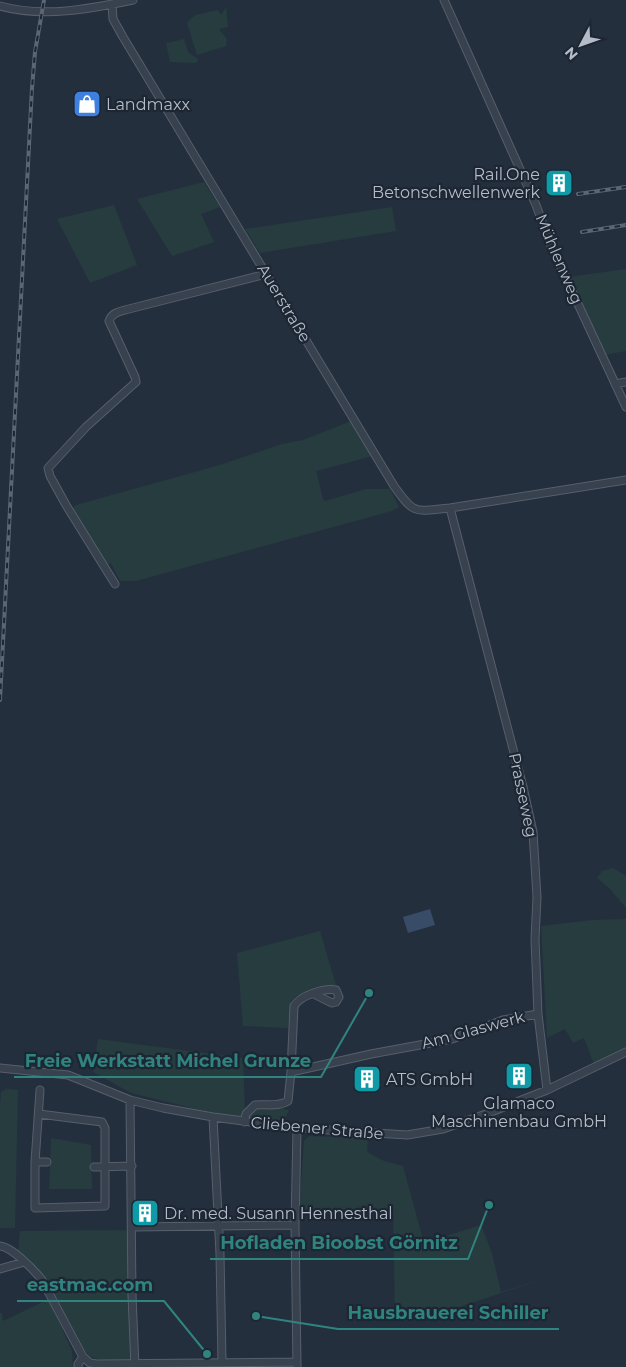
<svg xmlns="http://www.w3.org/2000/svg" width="626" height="1367" font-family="Montserrat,sans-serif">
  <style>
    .green { fill: #263c3f }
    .water { fill: #394c67 }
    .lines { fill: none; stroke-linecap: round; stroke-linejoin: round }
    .minor-casing { stroke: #565f6c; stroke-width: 9 }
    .minor { stroke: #38414e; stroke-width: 7 }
    .rail-casing { stroke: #5a6575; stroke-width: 4 }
    .rail { stroke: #1d2633; stroke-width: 2; stroke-dasharray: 5.5; stroke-linecap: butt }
    .labels { text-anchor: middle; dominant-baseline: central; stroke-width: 4.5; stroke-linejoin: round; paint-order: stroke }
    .poi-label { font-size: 16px; fill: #b4bcc9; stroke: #1d2633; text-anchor: start }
    .street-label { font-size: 16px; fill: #b4bcc9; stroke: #1d2633 }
    .leader { fill: none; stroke: #308480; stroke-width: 2 }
    .callout-dot { fill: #308480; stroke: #1d2633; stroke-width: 2 }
    .callout-label { font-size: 18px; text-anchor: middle; font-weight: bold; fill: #308480; stroke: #1d2633; stroke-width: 4.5; stroke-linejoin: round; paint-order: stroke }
  </style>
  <rect width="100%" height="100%" fill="#242f3e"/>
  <!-- green -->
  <path class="green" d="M226,7L228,27L219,29L227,39L226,46L197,55L187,23L195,15L218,10L221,15Z
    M184,39L188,52L198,59L197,63L170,62L166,43Z
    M204,182L220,207L201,214L214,242L172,256L137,199Z
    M114,205L137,265L90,283L57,219Z
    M392,207L396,231L260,253L245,229Z
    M626,269V351L604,355L589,319L568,277Z
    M351,421L373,456L316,471L323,499L325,501L366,489H390L399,507L392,511L136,581H120L111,563L103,566L69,512L76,505L220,465L282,444L303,440Z
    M613,868L626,876V908L609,888L597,878L602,871Z
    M626,917V1048L594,1064L584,1038L573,1043L565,1029L547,1038L541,926L592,920L625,919Z
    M320,931L336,985L297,996L291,1001L288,1028L243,1026L237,953Z
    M98,1039L243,1058L245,1112L241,1118L200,1110L131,1093L93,1072Z
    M7,1089L18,1090L15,1228H0V1104L1,1092Z
    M258,1106L283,1107V1109L289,1110L284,1121L248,1118L249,1115Z
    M309,1136L368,1138L367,1152L384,1161L403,1166L424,1243L481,1225L492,1253L501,1292L546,1278L421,1320L395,1321L393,1212L299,1215L304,1141Z
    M51,1138L91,1145L92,1189H49Z
    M130,1230L133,1359C114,1360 95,1365 82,1349L49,1286L35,1267L18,1253L20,1231Z
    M49,1299L72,1351L73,1367H0V1313H2L3,1321Z"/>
  <!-- water -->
  <path class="water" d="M430,909L435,925L408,933L403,917Z"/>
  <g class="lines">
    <defs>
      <path id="minor" d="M444,0L536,205L551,246L626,407
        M112,4L113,19L123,37L394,486C415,516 415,511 450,508L626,480
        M0,6C44,18 89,9 133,0
        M615,384L626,382
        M450,508L523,787L533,832L537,897L535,939L538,1014L547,1090
        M115,584L66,505L50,476L48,468L86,427L136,382L135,377L109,321C112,313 118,312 125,310L266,274
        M314,994L332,1003L336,1002L339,997L336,990C324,988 301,995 294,1006L291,1072L371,1054L452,1039L503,1020L538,1014
        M0,1068L68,1075L130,1100L163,1108L213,1117L297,1128L407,1135L443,1129L486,1114L547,1090L626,1052
        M130,1100L132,1295L135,1367
        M39,1114L102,1122L105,1128V1206L35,1208V1162L40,1090
        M213,1117L220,1254L222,1362
        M244,1122L246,1114L255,1105C266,1104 279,1107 288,1101L291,1072
        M297,1128L295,1225L297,1367
        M35,1162H47
        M94,1167L132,1166
        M132,1227L295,1225
        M0,1246C12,1247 34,1270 42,1280L83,1357L90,1363L97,1364L297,1362
        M0,1269L24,1262
        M78,1367V1364L83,1357"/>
    </defs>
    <!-- minor casing -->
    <use href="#minor" class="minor-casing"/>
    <!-- minor -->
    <use href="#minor" class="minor"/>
    <defs>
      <path id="rail" d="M578,194L626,187
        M582,232L626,225
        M0,700L32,88L35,52L44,0"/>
    </defs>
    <!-- rail casing -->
    <use href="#rail" class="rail-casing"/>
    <!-- rail -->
    <use href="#rail" class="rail"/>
  </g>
  <!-- icons -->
  <defs>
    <symbol id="shop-square" viewBox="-11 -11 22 22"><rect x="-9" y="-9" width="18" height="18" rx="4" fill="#3f7fe0" stroke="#1d2633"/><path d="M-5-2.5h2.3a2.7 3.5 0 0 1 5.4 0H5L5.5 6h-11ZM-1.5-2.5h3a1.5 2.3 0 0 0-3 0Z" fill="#fff"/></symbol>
    <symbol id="building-square" viewBox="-11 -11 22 22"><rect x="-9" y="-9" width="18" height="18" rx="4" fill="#0f9aa8" stroke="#1d2633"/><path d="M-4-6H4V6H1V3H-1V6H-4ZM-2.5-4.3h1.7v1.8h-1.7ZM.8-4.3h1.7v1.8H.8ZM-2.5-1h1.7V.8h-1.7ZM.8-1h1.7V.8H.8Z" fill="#fff"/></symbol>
  </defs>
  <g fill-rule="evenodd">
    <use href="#shop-square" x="71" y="88" width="32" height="32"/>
    <use href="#building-square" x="543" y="167" width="32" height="32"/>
    <use href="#building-square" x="503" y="1060" width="32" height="32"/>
    <use href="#building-square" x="351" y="1063" width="32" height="32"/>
    <use href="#building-square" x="129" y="1197" width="32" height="32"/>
  </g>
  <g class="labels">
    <!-- poi labels -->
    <g class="poi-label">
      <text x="106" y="104">Landmaxx</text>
      <text x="540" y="174" text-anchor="end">Rail.One<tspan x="540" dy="18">Betonschwellenwerk</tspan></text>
      <text x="386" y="1079">ATS GmbH</text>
      <text x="519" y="1103" text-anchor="middle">Glamaco<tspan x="519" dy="18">Maschinenbau GmbH</tspan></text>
      <text x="164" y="1213">Dr. med. Susann Hennesthal</text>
    </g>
    <!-- street labels -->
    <g class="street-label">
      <text transform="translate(559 259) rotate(67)">Mühlenweg</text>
      <text transform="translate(284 303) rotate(59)">Auerstraße</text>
      <text transform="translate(523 795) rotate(78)">Prasseweg</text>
      <text transform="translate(473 1030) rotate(-15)">Am Glaswerk</text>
      <text transform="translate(317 1128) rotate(5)">Cliebener Straße</text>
    </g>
  </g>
  <!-- callouts -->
  <path class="leader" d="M369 993L321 1077H14M489 1205L468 1259H210M207 1354L164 1301H17M256 1316L338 1329H559"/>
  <g class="callout-dot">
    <circle cx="369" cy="993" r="5"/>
    <circle cx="489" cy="1205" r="5"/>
    <circle cx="207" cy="1354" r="5"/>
    <circle cx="256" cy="1316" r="5"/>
  </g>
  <g class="callout-label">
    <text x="168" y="1067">Freie Werkstatt Michel Grunze</text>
    <text x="339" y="1249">Hofladen Bioobst Görnitz</text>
    <text x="90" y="1291">eastmac.com</text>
    <text x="448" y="1319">Hausbrauerei Schiller</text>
  </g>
  <!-- north arrow -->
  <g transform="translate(581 45) rotate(229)" stroke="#1d2633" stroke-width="4" paint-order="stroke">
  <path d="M0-4L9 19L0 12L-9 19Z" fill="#b4bcc9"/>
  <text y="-8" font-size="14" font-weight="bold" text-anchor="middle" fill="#b4bcc9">N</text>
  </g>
</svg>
